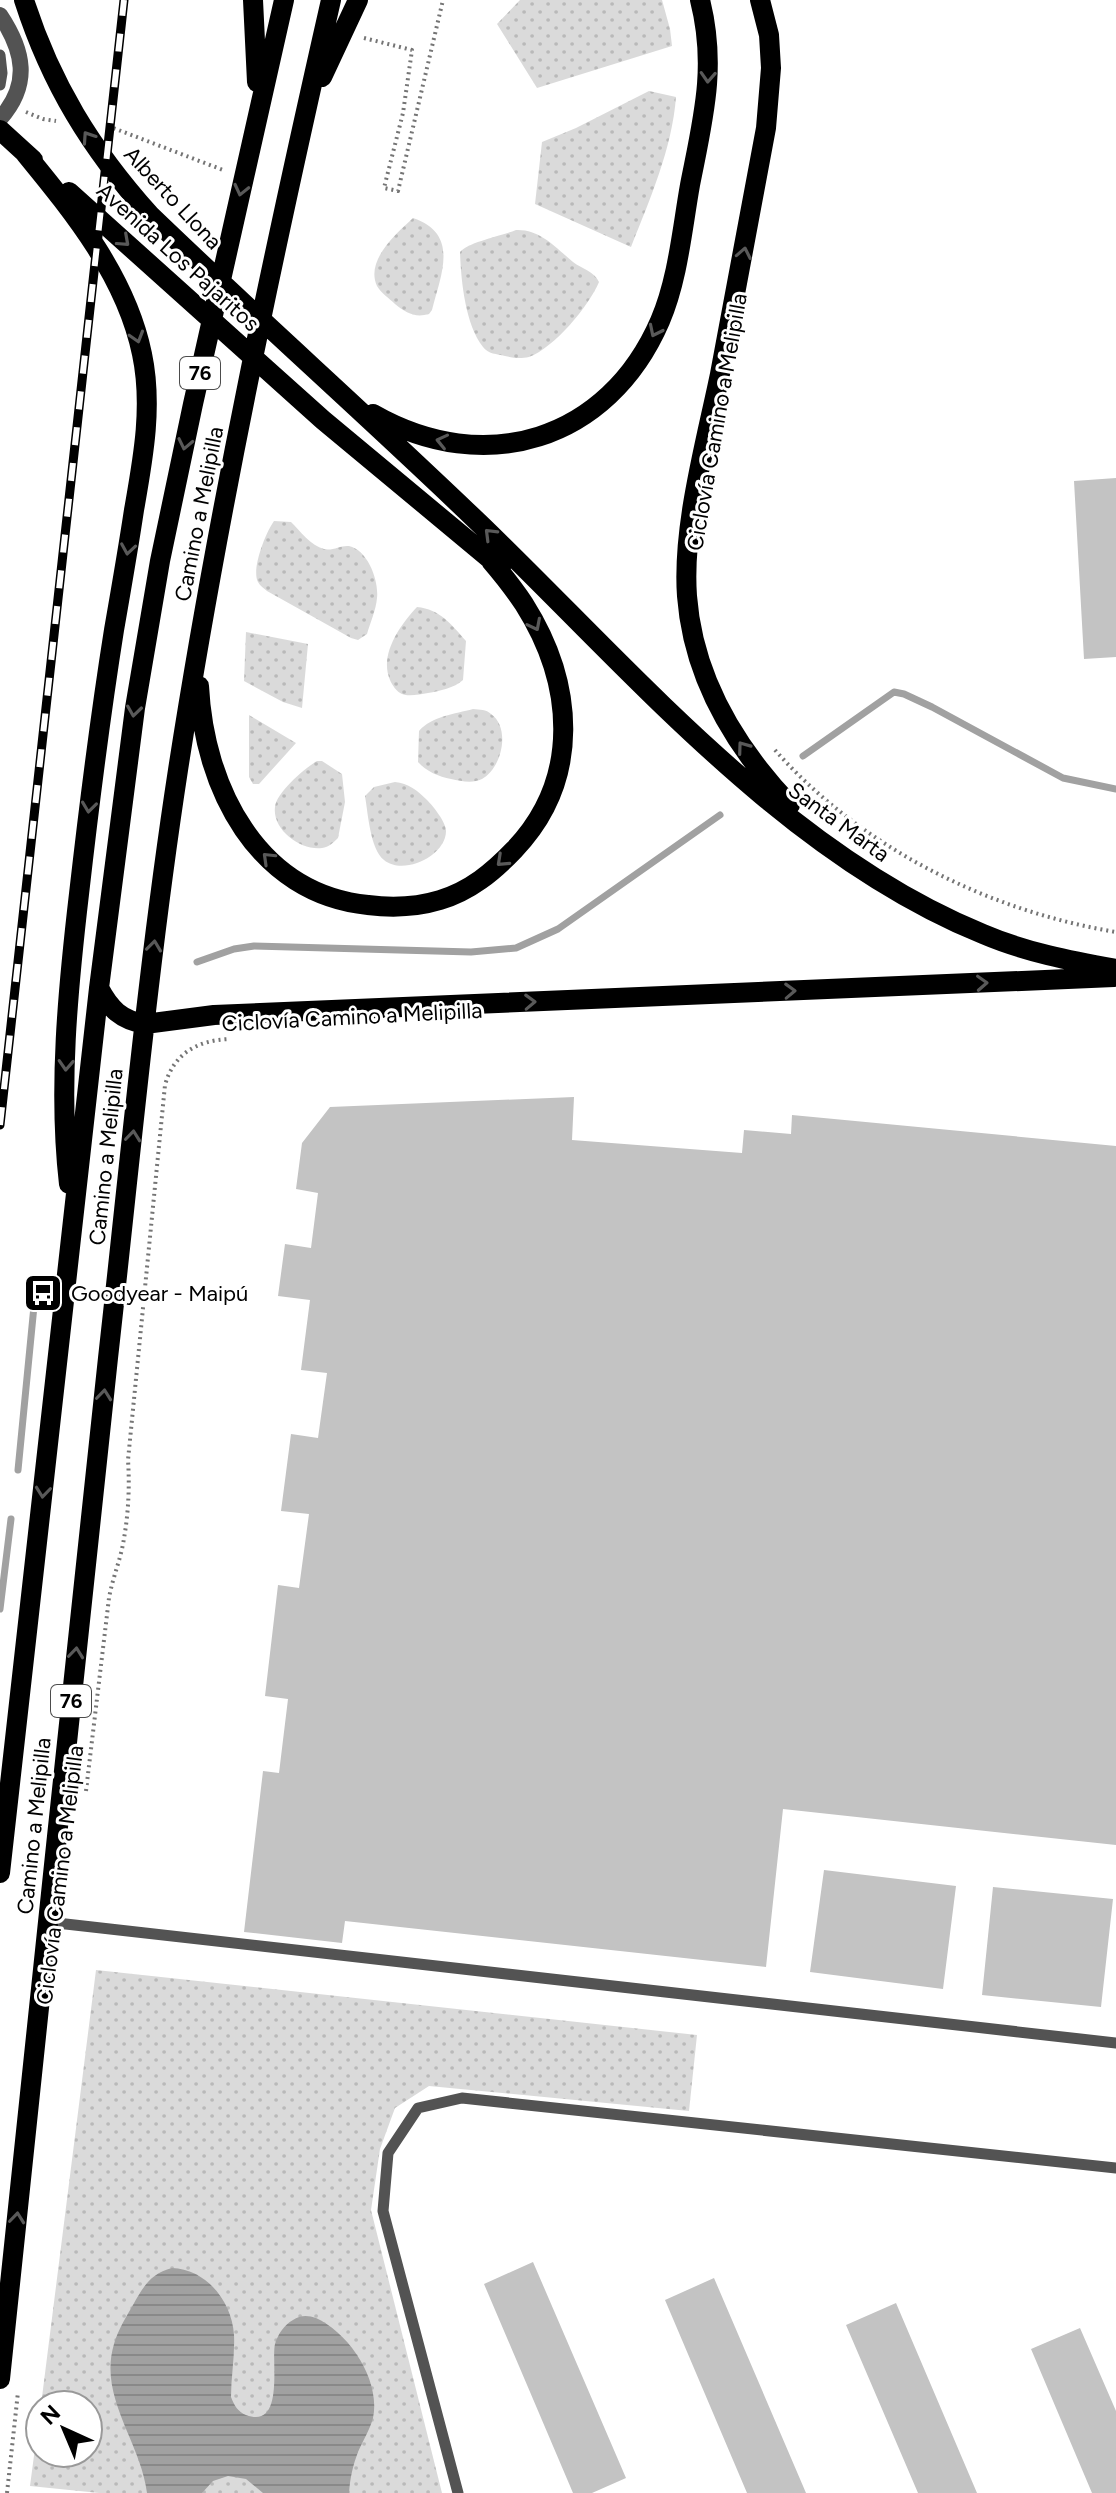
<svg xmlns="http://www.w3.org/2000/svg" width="1116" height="2493" font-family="Figtree,sans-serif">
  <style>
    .grass { fill: url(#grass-dots) }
    .water { fill: url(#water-rules) }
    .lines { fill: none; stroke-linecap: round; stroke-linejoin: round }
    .stream { stroke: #a1a1a1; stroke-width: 7 }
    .building { fill: #c3c3c3 }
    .path { stroke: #757575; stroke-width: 4; stroke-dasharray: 2 4; stroke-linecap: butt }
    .lane { stroke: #535353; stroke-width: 11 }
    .street { stroke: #535353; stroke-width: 16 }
    .primary { stroke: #000; stroke-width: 20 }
    .rail-casing { stroke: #000; stroke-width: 9 }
    .rail { stroke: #fff; stroke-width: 6; stroke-dasharray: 18; stroke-linecap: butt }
    .oneway { stroke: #595959 }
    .labels { text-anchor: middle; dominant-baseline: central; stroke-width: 6; stroke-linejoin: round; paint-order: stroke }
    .shield { fill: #fff; stroke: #4c4c4c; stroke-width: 2 }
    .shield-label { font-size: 20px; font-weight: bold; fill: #000 }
    .street-label { font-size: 22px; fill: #000; stroke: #fff }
    .poi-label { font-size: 22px; fill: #000; stroke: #fff; text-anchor: start }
  </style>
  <defs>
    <pattern id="grass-dots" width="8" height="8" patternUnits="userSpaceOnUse" patternTransform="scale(2)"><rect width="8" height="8" fill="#dadada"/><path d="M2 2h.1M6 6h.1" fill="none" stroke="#b9b9b9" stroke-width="1.8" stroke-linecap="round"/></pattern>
    <pattern id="water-rules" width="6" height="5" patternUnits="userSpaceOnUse" patternTransform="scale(2)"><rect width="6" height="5" fill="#a1a1a1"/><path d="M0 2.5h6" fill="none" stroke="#898989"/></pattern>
  </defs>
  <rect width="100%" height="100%" fill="#fff"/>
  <!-- grass -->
  <path class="grass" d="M520,0H662L670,29L672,46L537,88L497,24Z
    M649,91L676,97C672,149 650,199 631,247L535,204L542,142L576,128Z
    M413,218C460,234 441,274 432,310L429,314C415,318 406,313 395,304C389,298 381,293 377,286C365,260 397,233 413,218Z
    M516,230C540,229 555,247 573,262C582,269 594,271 599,282C589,306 554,348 529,357C520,359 513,358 505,356C497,354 488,354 483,347C465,324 461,280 460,252C468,242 501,236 516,230Z
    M274,521L291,522C300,531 311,546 324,549C333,551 341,545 349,546C368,550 379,581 377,598C376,610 370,623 367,634L358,640L351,638L267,591C264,588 260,586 258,582C251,569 266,532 274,521Z
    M417,607C440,609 452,625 466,641L463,680C454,688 440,691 428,693C420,694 409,697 402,694C397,692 392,685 390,680C379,655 400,625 417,607Z
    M246,632L308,644L302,708L283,702L244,681Z
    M473,709C480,710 486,709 491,714C511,728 502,768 482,779C472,784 461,781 451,779C439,777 426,771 418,762L419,731C432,716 455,714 473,709Z
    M249,715L296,743L259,784H253L249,777Z
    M317,761H322L342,774L345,802L338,838C333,843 329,847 322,848C301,851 272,830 275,807C276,793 305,768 317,761Z
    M395,782C408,783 418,791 427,800C433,806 446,822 446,831C446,856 403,876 384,860C370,849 368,813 365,796L374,787Z
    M96,1970L697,2035L689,2111L429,2086L395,2108L380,2149L371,2210L442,2493H99L30,2486L40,2410V2453H88V2405H41Z"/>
  <!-- water -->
  <path class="water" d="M172,2268C206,2269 232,2301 234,2335C235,2356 231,2376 231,2397C234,2405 238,2412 246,2415C285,2430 271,2361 275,2344C278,2334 284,2325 293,2320C300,2315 308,2315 316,2318C349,2333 381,2380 373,2418C370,2429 363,2441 358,2452C353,2465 350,2478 349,2493H263L246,2479L228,2476L213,2481L202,2493H147C141,2442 98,2397 114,2344C118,2330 126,2317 133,2305C143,2287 151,2273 172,2268Z"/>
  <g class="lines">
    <!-- stream -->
    <path class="stream" d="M803,756L894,692L904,694L932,707L1063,778L1116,789
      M197,962L234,949L254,946L471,952L516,948L558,929L720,815
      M18,1470L34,1306
      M0,1609L11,1519"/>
  </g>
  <!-- building -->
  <path class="building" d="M1116,478V657L1084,659L1074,481Z
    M574,1097L572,1140L742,1153L744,1130L791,1134L792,1115L1116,1146V1845L783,1809L766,1967L345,1921L342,1943L244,1932L263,1771L279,1773L288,1699L265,1696L278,1585L299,1588L309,1514L281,1511L291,1434L318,1438L327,1373L301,1370L310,1300L278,1296L285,1244L311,1248L318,1193L296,1189L302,1143L330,1107Z
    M824,1870L956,1886L943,1989L810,1972Z
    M993,1887L1113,1899L1101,2007L982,1995Z
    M533,2262L626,2478L592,2493H573L484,2284Z
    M714,2278L806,2493H747L665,2300Z
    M896,2303L977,2493H918L846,2325Z
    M1080,2328L1116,2411V2493H1092L1031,2349Z"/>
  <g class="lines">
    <!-- path -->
    <path class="path" d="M364,38L412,50L403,113L384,188L398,191L443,0
      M26,112L43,119L56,121
      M108,126L223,170
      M775,750C861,848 989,911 1116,932
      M86,1791L109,1598C112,1581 118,1566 122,1549C128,1520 130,1490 128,1460L165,1085C174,1053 198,1040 230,1039
      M7,2493L18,2392"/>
    <!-- lane -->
    <path class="lane" d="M0,55L2,73L0,85
      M48,1922L1116,2043
      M458,2493L383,2211L388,2153L418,2108L462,2098L1116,2168"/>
    <!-- street -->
    <path class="street" d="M0,15C24,51 31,84 0,119"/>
    <!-- primary -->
    <path class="primary" d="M24,0C51,84 91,149 150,215C258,319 370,418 478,522C630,668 784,853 983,934C1025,952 1071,961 1116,969
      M253,0L257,82
      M760,0L769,35L771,68L766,128C751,210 736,292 720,374C706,442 682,527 687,596C693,677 735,747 790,805
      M322,77L358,0
      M0,130L33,160
      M24,152C73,212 126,276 142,354C153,406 143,459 134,510C128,550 121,590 114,630C100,718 89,806 79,894C68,988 58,1090 69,1184
      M69,192L323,420L501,568
      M373,414C485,478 608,441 660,321C678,279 682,230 690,185C703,119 717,67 700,0
      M199,686C204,787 257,894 368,905C392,908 417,907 440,900C470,891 493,872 514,850C582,779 574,683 524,604C514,589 503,575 491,561
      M99,988C110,1009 121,1020 145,1024L214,1015L1114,977
      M0,1873L99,988L135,708L160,561L193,404L284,0
      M0,2379C36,2039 71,1698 108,1358C130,1162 148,965 178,770C218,512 273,255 331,0"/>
    <defs>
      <path id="rail" d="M0,1125L124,0"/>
    </defs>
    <!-- rail casing -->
    <use href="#rail" class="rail-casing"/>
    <!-- rail -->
    <use href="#rail" class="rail"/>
  </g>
  <!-- one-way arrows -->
  <defs><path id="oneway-chevron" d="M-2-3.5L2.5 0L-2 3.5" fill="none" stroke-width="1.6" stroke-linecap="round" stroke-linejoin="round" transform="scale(2)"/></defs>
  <g class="oneway">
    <use href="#oneway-chevron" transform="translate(708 77) rotate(93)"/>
    <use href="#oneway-chevron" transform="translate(88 137) rotate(-124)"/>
    <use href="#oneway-chevron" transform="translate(241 190) rotate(103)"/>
    <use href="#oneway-chevron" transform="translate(124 241) rotate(42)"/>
    <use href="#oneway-chevron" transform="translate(744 253) rotate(-79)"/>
    <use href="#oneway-chevron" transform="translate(655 331) rotate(116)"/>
    <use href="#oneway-chevron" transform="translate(137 337) rotate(73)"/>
    <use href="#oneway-chevron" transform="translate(442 441) rotate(-167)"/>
    <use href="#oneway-chevron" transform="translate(185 444) rotate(102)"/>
    <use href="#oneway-chevron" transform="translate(490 534) rotate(-135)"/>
    <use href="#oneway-chevron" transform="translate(128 549) rotate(99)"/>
    <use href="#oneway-chevron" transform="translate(535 625) rotate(63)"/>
    <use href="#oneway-chevron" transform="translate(134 711) rotate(98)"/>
    <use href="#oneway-chevron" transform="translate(743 747) rotate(-126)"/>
    <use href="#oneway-chevron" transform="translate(89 807) rotate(97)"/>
    <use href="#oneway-chevron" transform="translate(268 858) rotate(-136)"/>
    <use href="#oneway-chevron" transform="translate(502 861) rotate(137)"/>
    <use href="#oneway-chevron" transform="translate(154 946) rotate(-83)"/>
    <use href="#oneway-chevron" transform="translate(982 983) rotate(-3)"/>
    <use href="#oneway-chevron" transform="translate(790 991) rotate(-2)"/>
    <use href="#oneway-chevron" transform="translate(530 1002) rotate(-2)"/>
    <use href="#oneway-chevron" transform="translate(66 1065) rotate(93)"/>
    <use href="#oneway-chevron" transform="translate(133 1136) rotate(-84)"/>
    <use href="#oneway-chevron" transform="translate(104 1395) rotate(-84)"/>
    <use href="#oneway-chevron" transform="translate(43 1492) rotate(96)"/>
    <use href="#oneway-chevron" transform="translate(76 1653) rotate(-84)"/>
    <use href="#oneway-chevron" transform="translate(17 2218) rotate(-84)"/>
  </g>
  <!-- icons -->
  <defs>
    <symbol id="bus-square" viewBox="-11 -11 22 22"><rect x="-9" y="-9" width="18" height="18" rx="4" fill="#000" stroke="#fff"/><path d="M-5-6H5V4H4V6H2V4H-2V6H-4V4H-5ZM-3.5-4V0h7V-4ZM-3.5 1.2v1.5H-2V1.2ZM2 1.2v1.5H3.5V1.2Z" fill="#fff"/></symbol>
  </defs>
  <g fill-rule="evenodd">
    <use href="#bus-square" x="21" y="1271" width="44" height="44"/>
  </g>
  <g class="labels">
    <!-- shield labels -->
    <g class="shield">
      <rect x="180" y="357" width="40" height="32" rx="6"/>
      <rect x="51" y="1685" width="40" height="32" rx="6"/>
    </g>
    <g class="shield-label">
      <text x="200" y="373">76</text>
      <text x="71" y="1701">76</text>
    </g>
    <!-- street labels -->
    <g class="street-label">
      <text transform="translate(173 198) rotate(47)">Alberto Llona</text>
      <text transform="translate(178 257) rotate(42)">Avenida Los Pajaritos</text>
      <text transform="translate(717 422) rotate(-80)">Ciclovía Camino a Melipilla</text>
      <text transform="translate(199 514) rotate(-79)">Camino a Melipilla</text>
      <text transform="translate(839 822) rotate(36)">Santa Marta</text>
      <text transform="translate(352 1017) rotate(-3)">Ciclovía Camino a Melipilla</text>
      <text transform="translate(106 1157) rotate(-84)">Camino a Melipilla</text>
      <text transform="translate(34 1826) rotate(-84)">Camino a Melipilla</text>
      <text transform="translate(60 1875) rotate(-83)">Ciclovía Camino a Melipilla</text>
    </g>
    <!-- poi labels -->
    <g class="poi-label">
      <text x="71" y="1293">Goodyear - Maipú</text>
    </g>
  </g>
  <!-- north arrow -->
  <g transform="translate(64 2429) rotate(316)"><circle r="38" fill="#ffffff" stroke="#999999" stroke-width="2"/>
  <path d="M0-6L14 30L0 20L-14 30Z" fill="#000000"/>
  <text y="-12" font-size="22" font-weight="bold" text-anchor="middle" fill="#000000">N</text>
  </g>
</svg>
